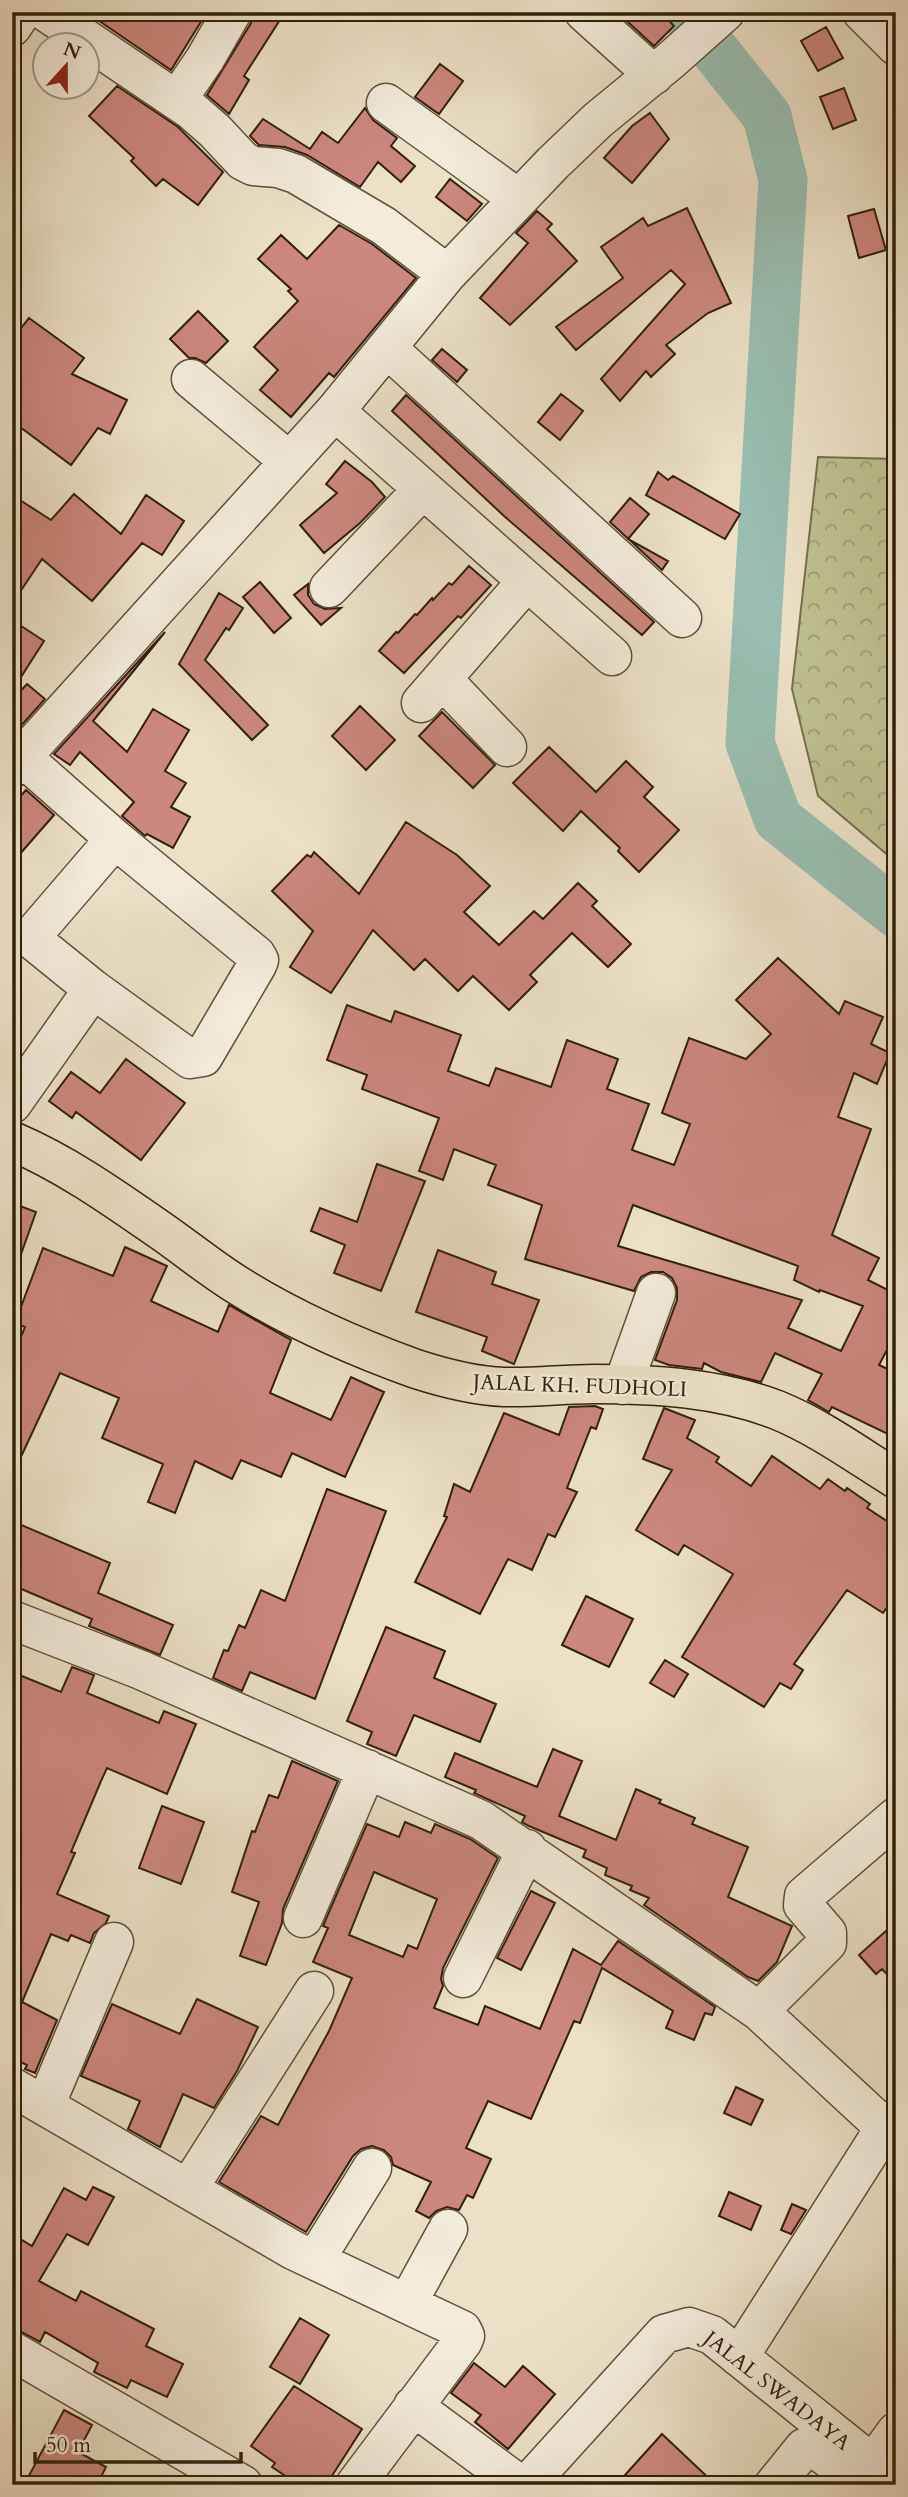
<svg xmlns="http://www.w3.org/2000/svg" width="908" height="2497" font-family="Cardo,serif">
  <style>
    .forest { fill: url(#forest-crowns); stroke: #78704d; stroke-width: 2 }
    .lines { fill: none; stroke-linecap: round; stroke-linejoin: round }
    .river { stroke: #99beb1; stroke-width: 49 }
    .building { fill: #cc877e; stroke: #31200a; stroke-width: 2; fill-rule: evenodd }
    .minor-casing { stroke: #605039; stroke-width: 41 }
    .major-casing { stroke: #31200a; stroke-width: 41 }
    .minor { stroke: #f3ecdb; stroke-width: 38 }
    .major { stroke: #ece1c7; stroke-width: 38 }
    .labels { text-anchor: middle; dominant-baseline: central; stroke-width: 5; stroke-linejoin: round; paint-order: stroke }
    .street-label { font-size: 21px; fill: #31200a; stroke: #f3ecdb }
  </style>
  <defs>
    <pattern id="forest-crowns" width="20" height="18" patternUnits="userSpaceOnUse" patternTransform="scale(1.75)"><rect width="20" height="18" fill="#bfc190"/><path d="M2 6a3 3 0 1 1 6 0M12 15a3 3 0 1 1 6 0" fill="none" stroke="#9c9c74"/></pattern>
  </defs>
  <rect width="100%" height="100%" fill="#ece1c7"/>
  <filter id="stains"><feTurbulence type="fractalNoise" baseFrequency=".00286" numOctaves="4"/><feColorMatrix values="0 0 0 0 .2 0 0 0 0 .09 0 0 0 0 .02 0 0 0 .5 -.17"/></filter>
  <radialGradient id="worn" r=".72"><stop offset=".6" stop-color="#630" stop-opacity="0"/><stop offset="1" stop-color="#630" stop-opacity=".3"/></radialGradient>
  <!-- forest -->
  <path class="forest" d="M818,457L896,459V862L818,796L792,689Z"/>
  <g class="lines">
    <!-- river -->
    <path class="river" d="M684,12L767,116L783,180L750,743L778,819L896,913"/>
  </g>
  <!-- building -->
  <path class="building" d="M100,12H207L171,70L95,18Z
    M254,12H285L244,76L249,80L229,114L207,95L251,23Z
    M617,12H661L674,26L654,46Z
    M826,27L843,58L818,71L801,41Z
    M440,64L463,81L439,114L415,97Z
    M117,86L178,127L223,172L198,205L163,179L156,186L131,161L134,158L89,116Z
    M844,88L856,120L833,129L820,97Z
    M365,108L373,120L397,138L391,146L415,166L401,182L378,162L360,187L307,155L285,147L259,145L250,136L263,119L310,149L322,132L338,143Z
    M650,113L669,139L632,183L604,158L632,126Z
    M450,179L482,204L467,221L436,197Z
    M687,208L731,303L708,313L666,345L675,354L651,377L646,371L620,401L601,379L685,284L671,270L576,350L556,327L623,278L601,247L643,218L648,226Z
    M874,209L886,250L859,258L848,216Z
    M537,211L552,224L547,229L577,261L510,325L480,298L528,243L516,233Z
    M339,225L372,244L416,278L334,377L329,373L291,417L260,390L278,370L254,347L298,301L288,291L291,289L258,259L281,235L307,259Z
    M198,311L228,341L206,363L195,358H189L170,339Z
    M29,318L84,358L72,374L127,400L110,434L98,428L71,465L12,421V340Z
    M442,349L467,370L457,382L432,360Z
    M561,394L583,411L560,440L538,422Z
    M406,395L654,622L642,635L504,516L392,411Z
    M345,461L372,482L385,497L360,523L324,553L300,525L337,493L326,484Z
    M658,472L668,480L673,476L740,514L725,539L646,495Z
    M74,494L121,534L146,495L184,521L162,555L142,543L92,601L42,559L12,604V495L51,520Z
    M630,498L649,514L628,539L668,561L662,570L610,522Z
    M469,566L491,585L461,618L458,616L404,673L379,651L396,632L398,633L415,614L417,615L432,598L433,600L449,583L452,585Z
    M260,582L291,618L274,633L243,597Z
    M308,584V595L314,604L325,609L341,608L321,625L294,595Z
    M219,593L243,608L229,630L226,628L205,660L268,725L252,740L179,664Z
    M12,620L44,641L12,691Z
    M165,632L93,721L127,752L153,709L189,730L165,771L186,783L171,807L190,817L173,848L147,834L145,836L122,816L134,802L80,752L70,765L54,754Z
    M27,684L45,699L19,728L12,723V700Z
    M360,706L395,740L366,770L332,736Z
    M442,712L495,765L473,788L419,736Z
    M549,747L596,792L626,761L653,787L644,797L679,830L639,872L618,851L620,848L581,811L563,831L513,783Z
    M26,790L54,815L12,863V806Z
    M406,822L457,855L490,886L464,912L499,945L534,911L543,919L578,883L597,901L592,906L631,944L608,967L572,933L530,975L537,982L509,1010L473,976L458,991L425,959L414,970L373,930L331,993L290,967L313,931L272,891L307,855L311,857L314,852L359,894Z
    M778,958L839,1014L845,1001L883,1017L871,1044L890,1053L877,1084L854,1073L838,1117L871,1129L832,1235L879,1258L868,1280L896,1294V1333L879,1365L896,1373V1438L832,1407L829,1412L808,1400L822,1374L775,1353L761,1382L721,1372L704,1363L702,1369L669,1365L655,1360L677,1300V1288L672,1278L663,1272H651L641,1277L634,1291L525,1259L542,1205L488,1185L496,1165L454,1149L443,1180L419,1171L439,1118L362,1089L367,1075L327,1060L347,1005L391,1022L395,1011L461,1035L448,1071L489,1086L496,1068L551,1087L567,1040L618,1059L607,1089L649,1104L632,1150L674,1165L690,1124L662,1113L689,1038L746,1059L771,1034L736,1000ZM633,1205L798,1266L794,1280L819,1292L820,1290L863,1306L841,1351L788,1328L802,1300L618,1246Z
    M126,1059L185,1103L141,1160L76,1112L72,1118L49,1101L71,1072L100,1093Z
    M377,1164L425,1181L381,1291L334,1273L345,1245L311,1231L320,1208L357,1222Z
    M12,1203L36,1212L15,1271L12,1270Z
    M125,1247L167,1266L151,1301L218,1332L229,1305L291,1340L270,1393L331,1420L351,1377L384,1392L345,1477L292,1453L281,1477L241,1460L232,1479L195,1461L175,1513L148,1502L163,1464L102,1438L119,1398L60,1373L12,1476V1358L25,1327L15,1323L43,1248L113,1276Z
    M438,1250L496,1272L492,1284L539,1300L514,1364L482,1351L487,1337L416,1312Z
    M595,1406L603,1409L596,1429L591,1427L567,1488L577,1492L555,1537L548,1534L532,1570L508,1559L480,1614L415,1582L447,1517L444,1516L454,1484L470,1492L504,1413L559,1435L569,1407Z
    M664,1408L695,1420L687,1438L719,1457L716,1462L751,1486L772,1456L820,1489L828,1479L845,1491L847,1488L870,1504L867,1508L896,1527V1595L883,1613L847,1590L794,1664L803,1670L791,1689L780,1683L764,1707L682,1657L733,1574L684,1545L678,1555L636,1530L672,1470L643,1459Z
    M327,1489L386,1511L315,1699L250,1672L242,1691L213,1678L224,1650L228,1651L239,1625L245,1628L261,1590L285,1601Z
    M12,1521L110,1563L98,1593L173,1625L160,1655L89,1626L92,1619L12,1585Z
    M586,1596L633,1619L609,1667L562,1645Z
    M386,1627L445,1651L434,1678L496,1704L480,1742L414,1715L396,1756L367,1744L372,1732L347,1721Z
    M665,1660L688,1674L674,1697L650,1683Z
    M72,1667L94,1675L87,1693L159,1723L164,1711L196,1724L167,1794L107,1768L101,1781L71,1852L75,1853L57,1894L109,1916L106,1923L94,1933L90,1943L71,1935L68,1941L51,1934L22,2002L57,2020L35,2073L25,2069L27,2065L12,2058V1672L61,1692Z
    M553,1749L582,1761L559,1816L616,1840L636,1789L661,1800L659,1803L695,1818L692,1824L748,1847L728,1897L792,1926L777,1962L758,1981L748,1977L644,1905L649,1898L630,1890L632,1886L605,1875L607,1868L583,1857L586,1850L529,1826L522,1822L525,1816L474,1793L476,1790L445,1777L455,1753L537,1787Z
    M292,1761L338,1781L283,1909L282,1923L266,1965L240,1956L259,1902L232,1892L252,1831L255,1832L269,1795L278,1798Z
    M162,1806L204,1822L181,1884L139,1868Z
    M405,1822L431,1833L435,1824L470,1839L498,1858L443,1968L441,1979L443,1986L434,2008L478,2025L485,2006L540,2029L573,1949L601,1965L618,1941L715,2007L712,2015L705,2013L694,2040L666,2028L673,2011L602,1968L580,2023L574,2021L531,2119L488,2101L466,2148L491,2159L473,2198L467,2195L459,2210L447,2207L436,2211L429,2218L416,2211L431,2182L393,2165L391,2157L384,2150L372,2146L361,2149L353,2156L306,2232L219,2182L261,2116L278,2125L329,2031L352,1978L313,1962L328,1928L323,1926L367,1824L399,1837ZM374,1872L437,1899L417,1949L408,1945L403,1957L349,1935Z
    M531,1891L555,1903L521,1970L497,1958Z
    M896,1922V1984L882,1969L876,1974L859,1955Z
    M197,1999L258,2027L237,2071L214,2108L183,2094L160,2147L128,2129L140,2101L81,2076L112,2004L180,2034Z
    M736,2087L763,2100L751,2125L724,2113Z
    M93,2187L114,2197L88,2245L67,2234L39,2281L76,2301L81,2291L154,2329L146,2346L183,2364L167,2397L131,2380L127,2388L94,2372L98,2363L45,2332L40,2342L12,2327V2234L32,2246L64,2188L86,2200Z
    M729,2192L761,2206L751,2230L719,2216Z
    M792,2204L806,2210L791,2234L781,2230Z
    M300,2318L329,2335L300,2384L270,2367Z
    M474,2363L505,2387L523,2366L555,2394L508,2449L475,2422L481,2415L451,2393Z
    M294,2386L362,2429L326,2485H299L272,2467L275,2463L251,2446Z
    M64,2410L92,2425L78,2452L106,2467L97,2485H24Z
    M662,2434L716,2485H616Z"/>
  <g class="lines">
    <defs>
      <path id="minor" d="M46,12L191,110L215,131L243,161L253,166L278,168L296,174L384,226L447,274
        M584,12L654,75
        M862,12L896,46
        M12,27L22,12
        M177,100L205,59L232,12
        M386,103L519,199
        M387,348L682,618
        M191,379L289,461
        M335,411L612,656
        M329,588L423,489
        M442,679L507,747
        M421,703L527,581
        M22,757L115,839L256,955L259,960L257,965L203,1057L190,1059L93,989L35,942L33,938L36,931L115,839
        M12,768L335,411L447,274L553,163L598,120L670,61L725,12
        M12,1104L93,989
        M623,1385L656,1293
        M12,1620L141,1670L481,1820L759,2011L896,2138
        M303,1918L367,1769
        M463,1978L527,1849
        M759,2011L827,1943V1933L803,1905L804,1896L896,1817
        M12,2087L293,2250L462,2330L465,2336L463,2341L355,2485
        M45,2106L114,1942
        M188,2189L314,1991
        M315,2260L372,2168
        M407,2304L448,2229
        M12,2351L243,2485
        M739,2357L884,2129L896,2118
        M413,2406L520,2485
        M872,2465L896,2432
        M527,2485L664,2334L689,2327L712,2335L896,2483
        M774,2485L804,2448C821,2447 839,2468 851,2479"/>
      <path id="major" d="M12,1141C64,1163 111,1196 157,1228C185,1247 211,1269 239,1286C295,1321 355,1347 416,1369C444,1378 475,1386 504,1387C534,1388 564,1384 594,1384C655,1384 720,1388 777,1410C819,1427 857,1455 896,1479"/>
    </defs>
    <!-- minor casing -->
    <use href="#minor" class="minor-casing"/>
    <!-- major casing -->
    <use href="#major" class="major-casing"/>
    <!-- minor -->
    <use href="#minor" class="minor"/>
    <!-- major -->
    <use href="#major" class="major"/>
  </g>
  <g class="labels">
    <!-- street labels -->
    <g class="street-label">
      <text transform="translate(580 1386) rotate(2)">JALAL KH. FUDHOLI</text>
      <text transform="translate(777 2391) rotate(38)">JALAL SWADAYA</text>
    </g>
  </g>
  <!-- margin -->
  <rect width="908" height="2497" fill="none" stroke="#ece1c7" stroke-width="42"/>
  <rect x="14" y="14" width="880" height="2469" fill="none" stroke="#31200a" stroke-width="3.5"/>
  <rect x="21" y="21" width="866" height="2455" fill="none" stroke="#31200a" stroke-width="2"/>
  <!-- north arrow -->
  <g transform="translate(66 66) rotate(21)"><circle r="33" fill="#f3ecdb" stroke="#a59a87" stroke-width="2"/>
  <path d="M0-5L12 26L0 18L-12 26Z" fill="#8f2418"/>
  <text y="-10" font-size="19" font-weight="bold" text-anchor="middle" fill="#31200a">N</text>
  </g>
  <!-- scale -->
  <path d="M35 2452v10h206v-10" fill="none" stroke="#31200a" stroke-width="3.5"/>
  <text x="46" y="2452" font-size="21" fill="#31200a" stroke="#f3ecdb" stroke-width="5" paint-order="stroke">50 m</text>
  <rect width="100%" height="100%" filter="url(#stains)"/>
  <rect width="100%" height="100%" fill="url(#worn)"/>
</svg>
